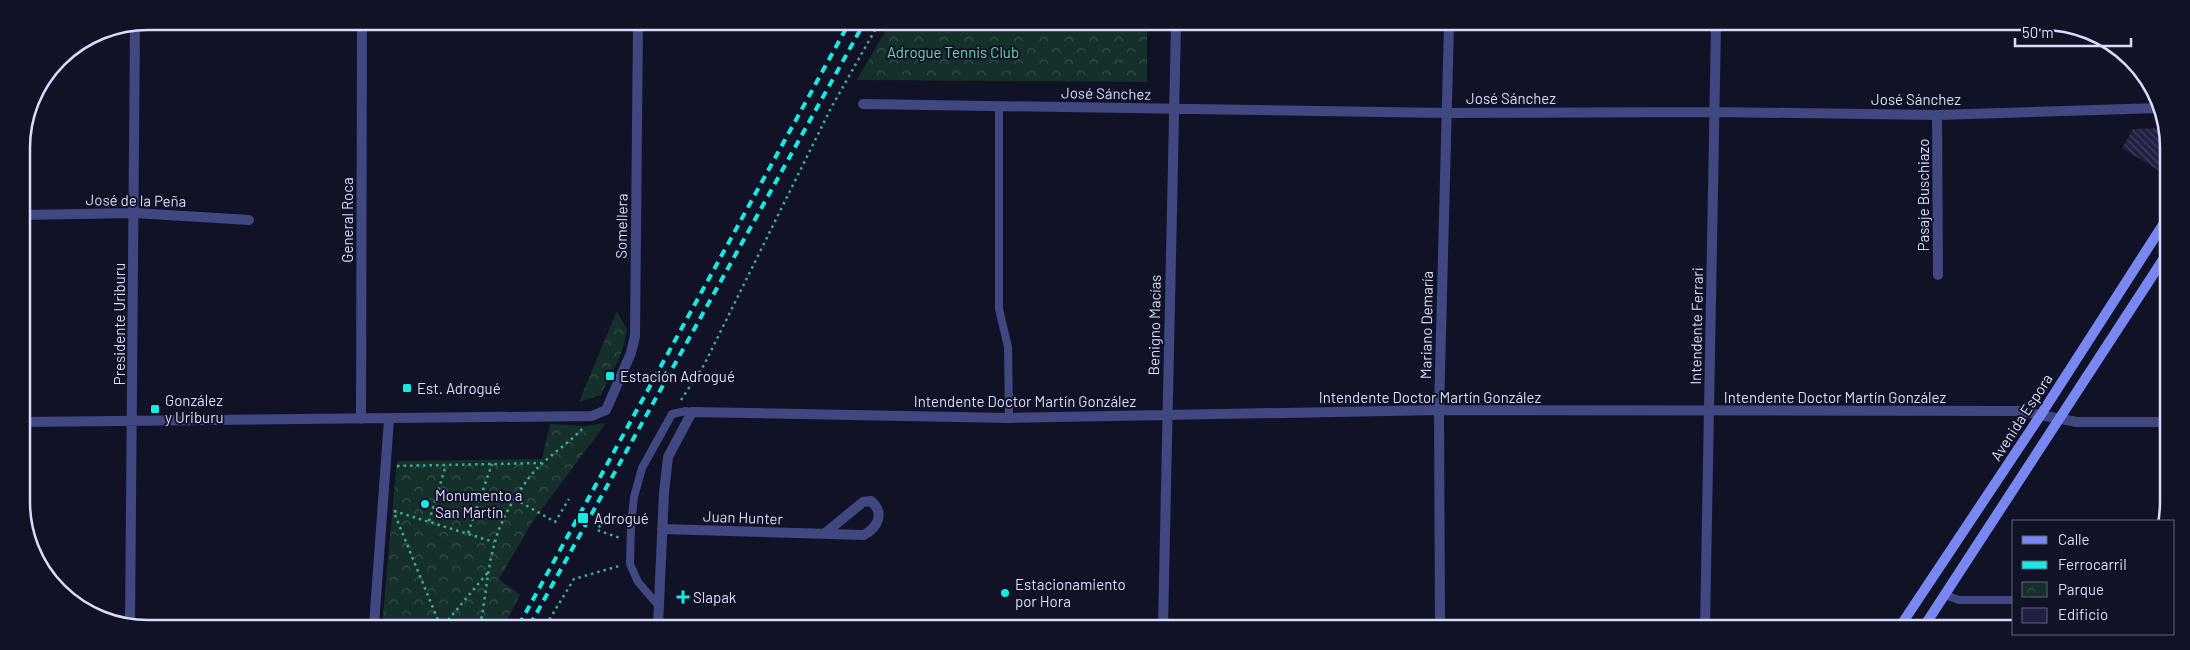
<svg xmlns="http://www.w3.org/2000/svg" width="2190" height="650" font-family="Barlow,sans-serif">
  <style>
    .park { fill: url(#park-crowns) }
    .building { fill: url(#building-back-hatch) }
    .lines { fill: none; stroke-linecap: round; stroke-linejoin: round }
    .path { stroke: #3bae98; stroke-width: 2.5; stroke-dasharray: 2.5 4; stroke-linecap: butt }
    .service { stroke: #414780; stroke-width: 8 }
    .minor { stroke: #414780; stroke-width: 10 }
    .secondary { stroke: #7987f3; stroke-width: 10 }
    .rail { stroke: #17eae3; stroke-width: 4; stroke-dasharray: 8 6; stroke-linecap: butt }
    .poi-dot { fill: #17eae3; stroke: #121226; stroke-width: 2 }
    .labels { text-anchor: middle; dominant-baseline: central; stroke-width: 4; stroke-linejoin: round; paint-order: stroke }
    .park-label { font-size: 15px; fill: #6bd6ad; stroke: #121226 }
    .street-label { font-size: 15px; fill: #dadafc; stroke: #121226 }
    .poi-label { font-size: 15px; fill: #dadafc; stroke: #121226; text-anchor: start }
    .rim { fill: none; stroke: #dadafc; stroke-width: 2.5 }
  </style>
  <defs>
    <pattern id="park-crowns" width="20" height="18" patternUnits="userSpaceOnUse" patternTransform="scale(1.25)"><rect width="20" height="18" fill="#152f2b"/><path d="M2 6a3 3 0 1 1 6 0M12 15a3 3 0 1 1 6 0" fill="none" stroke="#364d4b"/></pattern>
    <pattern id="building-back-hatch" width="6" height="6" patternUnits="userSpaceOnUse" patternTransform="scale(1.25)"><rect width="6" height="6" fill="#221f45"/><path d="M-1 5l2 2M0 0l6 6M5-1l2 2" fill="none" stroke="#423f61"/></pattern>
  </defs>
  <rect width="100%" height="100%" fill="#121226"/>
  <!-- park -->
  <path class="park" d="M890,23H1147V82L857,80Z
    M617,311L627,330C622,359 613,369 601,395L579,402Z
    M606,423L533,521L499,579L520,595L504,625H382L397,461L542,459L550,424L585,426Z"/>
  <!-- building -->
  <path class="building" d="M2166,128V175L2122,148L2133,129Z"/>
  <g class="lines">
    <!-- path -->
    <path class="path" d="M681,400L704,365L831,108L879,23
      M397,466L541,463
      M515,499L555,522L569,499
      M394,511L494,542
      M395,515L440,625
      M604,520L597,530L620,538
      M429,521L446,465
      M468,533L492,464
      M444,625L489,571
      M480,625C486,598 487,569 495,542C501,518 516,495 531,475C546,457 566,446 582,429
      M546,625L574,579L619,566"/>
    <!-- service -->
    <path class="service" d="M999,107V309L1008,347L1009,418
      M1945,595L1959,600H2014
      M658,605L638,582L630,564L631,525L634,497L642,468L672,414L686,411L692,412"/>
    <!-- minor -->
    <path class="minor" d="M863,104L1445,113L1715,112L1937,115L2159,108
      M1937,115L1938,275
      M22,215L135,213L249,220
      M361,419L362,22
      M23,422L592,416L606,410L631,353L635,336L638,22
      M662,529L864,535C878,527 885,513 871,501L863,502L824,534
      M130,625L135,24
      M374,625L389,419
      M658,626L664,492L668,457L692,412L1009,418L1439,410L2020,411L2077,422H2165
      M1163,627L1176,24
      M1440,627L1439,410L1449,24
      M1705,628L1716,25"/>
    <!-- secondary -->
    <path class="secondary" d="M1899,628L2040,416L2166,220
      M1923,628L2166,255"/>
    <!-- rail -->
    <path class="rail" d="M519,625L849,23
      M530,625L864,23"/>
  </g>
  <!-- markers -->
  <g class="poi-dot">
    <rect x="605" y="371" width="10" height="10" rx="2.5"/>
    <rect x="402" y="383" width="10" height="10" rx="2.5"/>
    <rect x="150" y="404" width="10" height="10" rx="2.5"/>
    <circle cx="425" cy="504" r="5"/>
    <rect x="577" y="512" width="12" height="12" rx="2.5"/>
    <circle cx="1005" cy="593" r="5"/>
    <path d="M680.5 589.5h5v5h5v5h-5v5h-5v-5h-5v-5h5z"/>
  </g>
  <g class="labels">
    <!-- park labels -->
    <g class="park-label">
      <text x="953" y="52">Adrogue Tennis Club</text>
    </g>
    <!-- street labels -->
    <g class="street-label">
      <text transform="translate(1106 93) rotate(1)">José Sánchez</text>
      <text x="1511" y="98">José Sánchez</text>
      <text x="1916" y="99">José Sánchez</text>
      <text transform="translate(1923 195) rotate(-90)">Pasaje Buschiazo</text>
      <text transform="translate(136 200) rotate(1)">José de la Peña</text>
      <text transform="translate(347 220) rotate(-90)">General Roca</text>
      <text transform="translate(621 226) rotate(-89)">Somellera</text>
      <text transform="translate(119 324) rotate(-90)">Presidente Uriburu</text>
      <text transform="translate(1154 325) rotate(-89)">Benigno Macías</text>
      <text transform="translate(1426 325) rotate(-89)">Mariano Demaría</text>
      <text transform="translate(1696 326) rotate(-89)">Intendente Ferrari</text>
      <text x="1430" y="397">Intendente Doctor Martín González</text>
      <text x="1835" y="397">Intendente Doctor Martín González</text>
      <text x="1025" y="401">Intendente Doctor Martín González</text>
      <text transform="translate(2021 417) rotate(-57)">Avenida Espora</text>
      <text transform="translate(743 517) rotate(2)">Juan Hunter</text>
    </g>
    <!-- poi labels -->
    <g class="poi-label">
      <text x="620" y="376">Estación Adrogué</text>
      <text x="417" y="388">Est. Adrogué</text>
      <text x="165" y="400">González<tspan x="165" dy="17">y Uriburu</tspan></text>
      <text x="435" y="495">Monumento a<tspan x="435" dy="17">San Martín</tspan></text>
      <text x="594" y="518">Adrogué</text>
      <text x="1015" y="584">Estacionamiento<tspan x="1015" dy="17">por Hora</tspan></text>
      <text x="693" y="597">Slapak</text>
    </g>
  </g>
  <!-- crop -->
  <path d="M0 0H2190V650H0ZM148 30H2042A118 118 0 0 1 2160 148V502A118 118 0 0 1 2042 620H148A118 118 0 0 1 30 502V148A118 118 0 0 1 148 30Z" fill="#121226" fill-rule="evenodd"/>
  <path class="rim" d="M148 30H2042A118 118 0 0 1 2160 148V502A118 118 0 0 1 2042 620H148A118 118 0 0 1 30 502V148A118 118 0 0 1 148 30Z"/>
  <!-- legend -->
  <rect x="2012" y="520" width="162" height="115" fill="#121226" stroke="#62627c"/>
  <rect x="2022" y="536" width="25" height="8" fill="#7987f3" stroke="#62627c"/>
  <text x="2058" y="545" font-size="15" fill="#dadafc">Calle</text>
  <rect x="2022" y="561" width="25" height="8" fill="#17eae3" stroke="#62627c"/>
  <text x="2058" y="570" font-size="15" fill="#dadafc">Ferrocarril</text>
  <rect x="2022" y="582" width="25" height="15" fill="url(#park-crowns)" stroke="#62627c"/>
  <text x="2058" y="595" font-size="15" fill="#dadafc">Parque</text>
  <rect x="2022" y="608" width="25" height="15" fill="#221f45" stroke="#62627c"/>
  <text x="2058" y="620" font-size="15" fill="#dadafc">Edificio</text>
  <!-- scale -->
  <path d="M2015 38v8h116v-8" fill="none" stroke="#dadafc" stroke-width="2.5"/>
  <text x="2022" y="38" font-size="15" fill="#dadafc" stroke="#121226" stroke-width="4" paint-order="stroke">50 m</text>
</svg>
